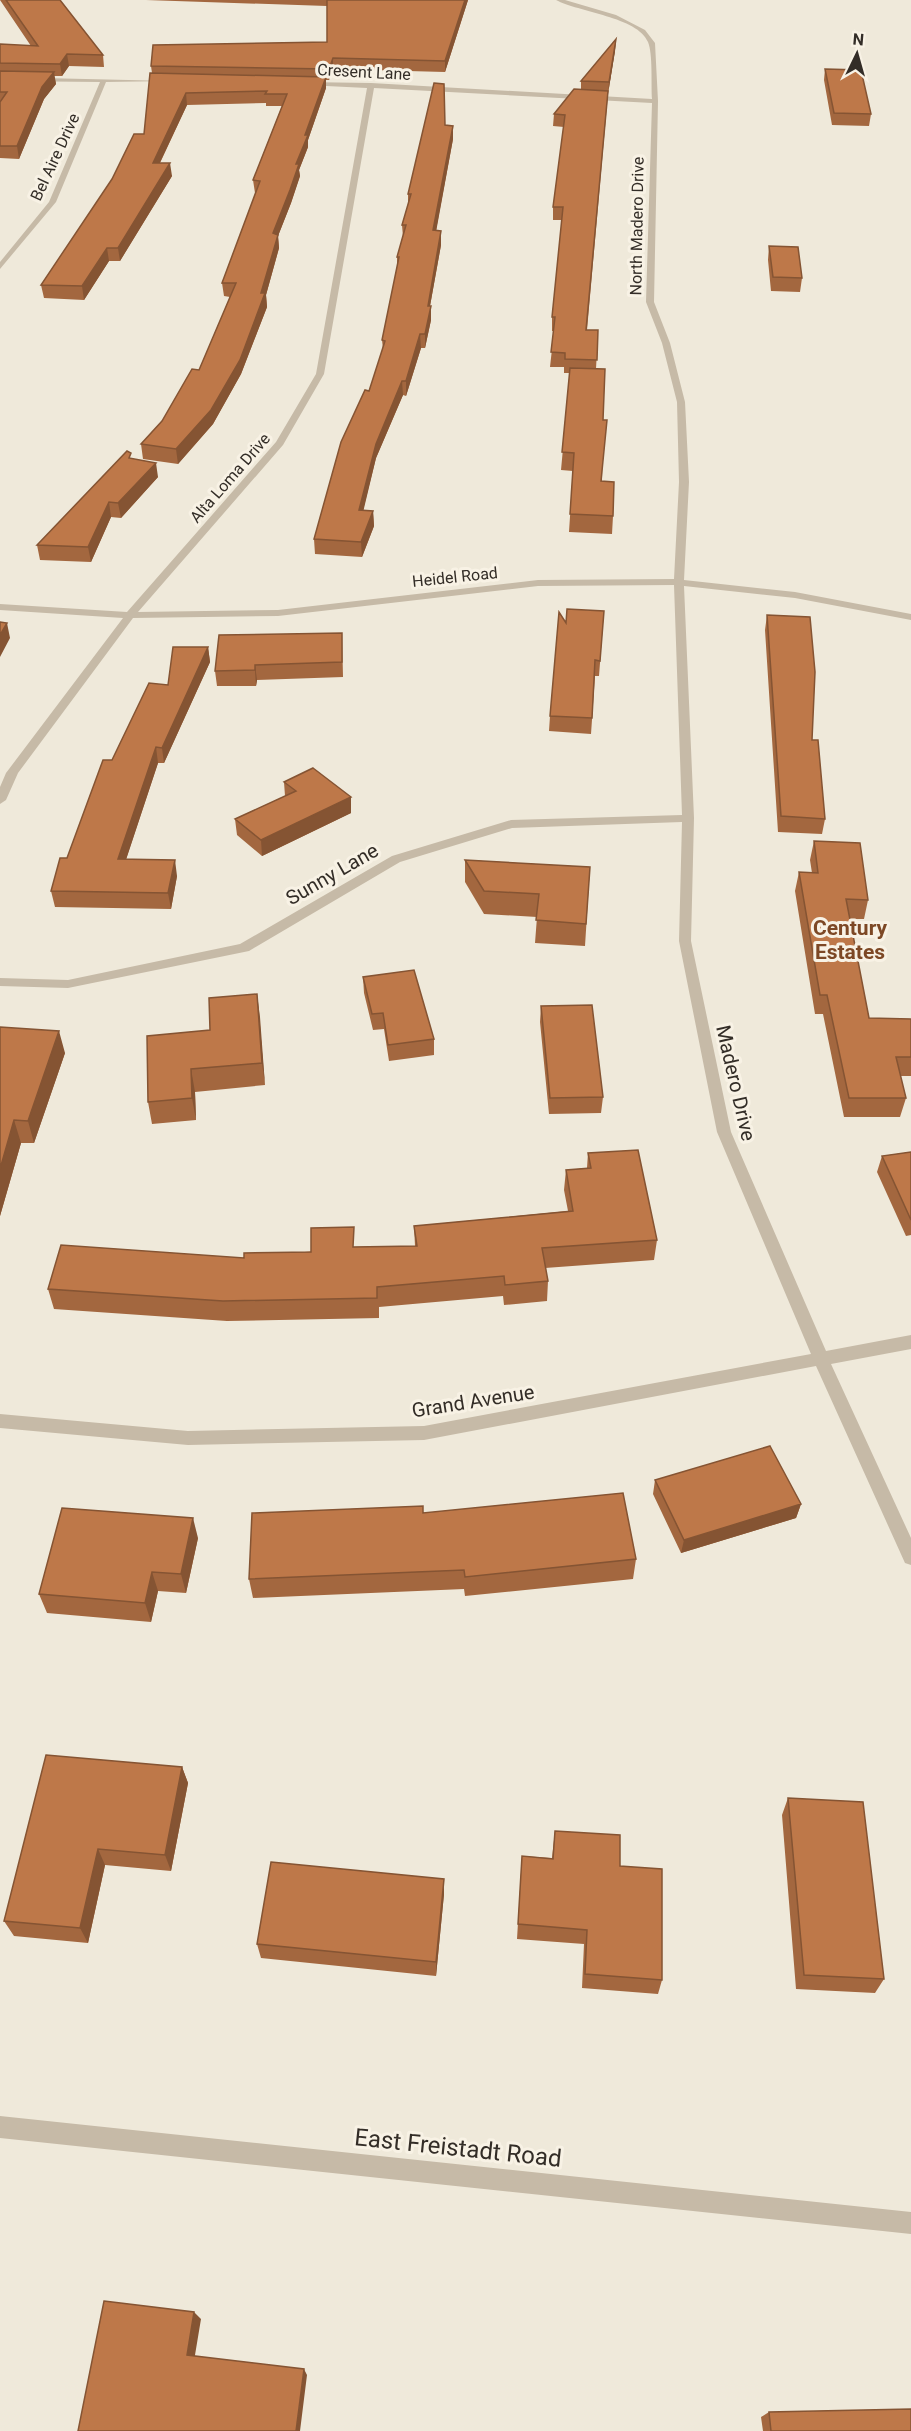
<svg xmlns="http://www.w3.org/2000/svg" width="911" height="2431" font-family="Roboto,sans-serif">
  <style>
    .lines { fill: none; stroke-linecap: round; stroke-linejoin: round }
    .minor { fill: #c6baa7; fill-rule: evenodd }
    .wall { fill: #a3673f }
    .shaded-wall { fill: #855433 }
    .building { fill: #be7849; stroke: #855433; stroke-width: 1.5 }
    .labels { text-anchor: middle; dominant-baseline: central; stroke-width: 6; stroke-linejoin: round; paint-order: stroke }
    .far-street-label { font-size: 16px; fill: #332d27; stroke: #f8f2e5 }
    .street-label { font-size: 20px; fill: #332d27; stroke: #f8f2e5 }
    .neighbourhood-label { font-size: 21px; font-weight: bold; fill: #7d4825; stroke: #f8f2e5 }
    .near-street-label { font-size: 24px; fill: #332d27; stroke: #f8f2e5 }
  </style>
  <rect width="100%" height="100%" fill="#efe9da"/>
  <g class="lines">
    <!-- minor -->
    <path class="minor" d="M556,0H565L616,15L645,30L655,43L658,101L654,302L670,343L685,402L689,482L684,580L795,592L911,614V620L795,598L684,586L694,818L691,941L731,1132L826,1351L911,1335V1349L831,1364L911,1538V1565L905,1563L816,1366L424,1440L188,1445L0,1428V1414L188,1431L424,1426L811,1354L717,1132L679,941L682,822L512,828L400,862L249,951L68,988L0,986V978L68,980L240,944L392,856L511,820L682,815L674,585L538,586L278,616L133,618L18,773L6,800L0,804V787L6,773L123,618L0,610V604L127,612L276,442L316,374L367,88L306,85L304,82L371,83L652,99C651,85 653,54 648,42C638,17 578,12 556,0ZM374,88L652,103L646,302L662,343L677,402L679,482L674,579L538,580L278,610L138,612L283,445L324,374Z
      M0,77L171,81L106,82L56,202L0,269V262L49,202L100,82L0,81Z
      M0,2116L911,2212V2234L0,2138Z"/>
  </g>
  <!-- wall -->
  <path class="wall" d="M0,0H60L103,55L104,67L69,66L62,76H54L56,84L44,99L19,159L0,158V44L31,46Z
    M146,0H468L445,72L333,69L329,80H326V88L308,140V147L299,170L300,176L291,203L278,236L279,248L266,295L267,307L241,374L213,424L178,464L143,459L141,444L162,421L199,370L230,297L224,296L222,283L256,193H255L253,180L282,106H266V103L187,105L160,163L172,176L120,261H109L84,300L44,298L41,285L144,134L152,73L151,66L327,42V6Z
    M616,39L615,51L608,94L587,330H598L596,369L603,420L602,481L613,516L612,534L569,532L573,471L561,470L570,373H564V367H550L554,331H552V317L562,220H553V207L564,127L553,126L554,114L581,90V81Z
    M825,69L871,114L869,126L832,125L824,80Z
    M445,125L453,139L436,230L441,245L430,306L431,320L425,348H421L406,396L403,395L376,458L363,510L373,511L374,526L362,557L315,554L314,539L369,391L383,349L382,340L397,267V257L403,237L402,225L408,205V194Z
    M769,246L802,278L800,292L771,291L768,260Z
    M132,459L158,477L121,518L111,517L91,562L40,560L37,545Z
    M604,611L599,676H595L591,734L549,731L550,716Z
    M767,615L825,819L822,834L778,832L765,630Z
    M342,633L343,677L257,680L256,686H217L215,671Z
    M208,647L210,662L164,763H158L126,859L177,876L171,909L55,907L51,891L67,858L112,760L168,685Z
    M284,782L351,797V813L262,856L237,835L235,819L285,796Z
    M814,841L868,900L864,919H849L869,1018L911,1019V1076H900L906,1098L900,1117H844L823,1014H815L795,891L799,872L812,873L810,860Z
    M465,860L590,867L585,946L535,943L537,917L484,914L465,882Z
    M363,977L434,1039V1055L389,1061L384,1029L373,1030L364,993Z
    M257,994L265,1085L195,1092L196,1120L152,1124L148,1102L210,1030Z
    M541,1006L603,1097L601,1113L549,1114L540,1022Z
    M0,1027L65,1053L34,1143H21L0,1216Z
    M911,1152V1235L906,1236L877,1172L882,1156Z
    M588,1153L657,1240L654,1260L545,1268L548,1281L547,1301L504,1305L503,1296L379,1307V1318L227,1321L54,1309L48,1289L244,1258L355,1247L415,1246L414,1226L568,1211L564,1190L566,1170L587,1168Z
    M655,1480L801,1504L796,1518L681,1553L653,1494Z
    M423,1513L636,1559L633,1579L465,1596L464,1589L253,1598L249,1579Z
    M198,1538L186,1593L158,1591L151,1622L47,1613L39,1594Z
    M182,1767L188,1783L171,1871L105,1865L88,1943L14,1936L4,1921Z
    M788,1798L884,1979L875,1993L796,1989L782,1815Z
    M555,1831L620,1866L662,1980L658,1994L582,1988L584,1944L517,1939L522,1856L552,1858Z
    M444,1894L436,1976L261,1958L257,1944Z
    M769,2412L911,2431H763L761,2417Z"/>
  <!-- shaded-wall -->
  <path class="shaded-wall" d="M465,0H468L445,72V61Z
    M616,39L615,51L608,94L609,82Z
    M67,54L69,66L62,76L60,64Z
    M333,58V69L329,80V69Z
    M54,72L56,84L44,99L19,159L17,146L42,87Z
    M326,77V88L308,140V147L299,170L300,176L291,203L278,236L279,248L266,295L267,307L241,374L213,424L178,464L176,449L261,293L273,233L296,164L305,135Z
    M186,93L187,105L154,175L153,163Z
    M453,126V139L434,243L433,230Z
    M170,163L172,176L120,261L118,248Z
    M441,231V245L428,317L431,306V320L425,348V334L428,306Z
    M107,248L109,261L84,300L82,286Z
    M420,334L421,348L406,396V381Z
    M402,381L403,395L376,458L360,525L359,510L376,444Z
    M156,463L158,477L121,518L118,503Z
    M109,502L111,517L91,562L88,547Z
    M373,511L374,526L362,557L361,542Z
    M7,623L10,638L0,657V635Z
    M208,647L210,662L164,763L162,748Z
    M255,665L257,680L256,686L255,670Z
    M156,747L158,763L121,875L118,859Z
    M351,797V813L262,856L261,840Z
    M175,860L177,876L171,909L168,893Z
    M257,994L260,1017L265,1085L262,1063Z
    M59,1031L65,1053L34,1143L28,1121Z
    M191,1069L195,1092L196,1120L192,1098Z
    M14,1120L21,1143L0,1216V1169Z
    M801,1504L796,1518L681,1553L684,1540Z
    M193,1518L198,1538L186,1593L181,1574Z
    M152,1572L158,1591L151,1622L145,1603Z
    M182,1767L188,1783L171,1871L165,1855Z
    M98,1849L105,1865L88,1943L80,1928Z
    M444,1879V1894L436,1976V1962Z
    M194,2312L201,2319L194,2361L187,2355Z
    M304,2369L307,2375L300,2431H296Z"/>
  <!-- building -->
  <path class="building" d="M6,0H60L103,55L67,54L60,64L0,63V44L38,46Z
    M327,0H465L445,61L333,58L329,69L151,66L153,45L327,42Z
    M616,39L609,82L581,81Z
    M825,69L861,70L871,114L834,113Z
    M0,71L54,72L42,87L17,146H0V102L7,92H0Z
    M150,73L326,77L305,135H308L296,164H299L290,190L273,233L278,235L261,293H265L240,360L211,410L176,449L141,444L162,421L192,369L199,370L236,283H222L260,181L253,180L287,94H265L267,91L186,93L153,163H170L118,248H107L82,286L41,285L112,179L134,134H144Z
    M434,83L444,84L445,125L453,126L433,230L441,231L428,306H431L425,334H420L406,381H402L376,444L359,510L373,511L361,542L314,539L341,442L365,390L369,391L385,341L382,340L399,257H397L406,225H402L411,194H408Z
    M574,89L608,91L586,330H598L597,360L565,359V353L551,352L555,317H552L563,207H553L565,115L554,114Z
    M769,246L798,247L802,278L773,277Z
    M570,368L605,369L603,420H607L601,481L614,482L613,516L570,514L574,453L562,452Z
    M127,451L131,453L129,458L156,463L118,503L109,502L88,547L37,545Z
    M567,609L604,611L600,661L595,660L592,718L550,716L559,612L566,623Z
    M767,615L810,617L815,672L812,740H818L825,819L781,816Z
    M0,622L7,623L0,635Z
    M342,633V662L255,665V670L215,671L219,635Z
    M173,647H208L162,748L156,747L118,859L175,860L168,893L51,891L60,858H67L103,760H112L149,683L168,685Z
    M313,768L351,797L261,840L235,819L296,791L284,782Z
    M814,841L860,843L868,900L846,899L869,1018L911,1019V1057H896L906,1098H849L827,995H820L799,872L818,873Z
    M465,860L590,867L586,924L536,920L539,894L484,891Z
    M414,970L434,1039L388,1045L383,1013L372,1014L363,977Z
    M257,994L262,1063L191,1069L192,1098L148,1102L147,1036L210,1030L209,998Z
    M592,1005L603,1097L550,1098L541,1006Z
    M0,1027L59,1031L28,1121L14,1120L0,1169Z
    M638,1150L657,1240L542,1248L548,1281L505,1285L504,1276L377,1287V1298L223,1301L48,1289L61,1245L244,1258V1253L311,1252V1228L354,1227L353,1247L417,1246L414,1226L573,1211L566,1170L591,1168L588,1153Z
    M911,1152V1220L882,1156Z
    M770,1446L801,1504L684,1540L655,1480Z
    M623,1493L636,1559L465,1577L464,1570L249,1579L252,1513L423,1506V1513Z
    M62,1508L193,1518L181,1574L152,1572L145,1603L39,1594Z
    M46,1755L182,1767L165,1855L98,1849L80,1928L4,1921Z
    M788,1798L863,1802L884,1979L804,1975Z
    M555,1831L620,1835V1866L662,1869V1980L585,1974L587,1930L518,1924L522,1856L553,1859Z
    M271,1862L444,1879L436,1962L257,1944Z
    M104,2301L194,2312L187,2355L304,2369L296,2431H78Z
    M911,2409V2431H771L769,2412Z"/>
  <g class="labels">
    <!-- far-street labels -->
    <g class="far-street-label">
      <text transform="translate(364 72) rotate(3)">Cresent Lane</text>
      <text transform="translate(55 157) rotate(-65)">Bel Aire Drive</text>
      <text transform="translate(637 226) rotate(-89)">North Madero Drive</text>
      <text transform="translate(230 478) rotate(-49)">Alta Loma Drive</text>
      <text transform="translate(455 577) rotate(-6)">Heidel Road</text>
    </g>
    <!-- street labels -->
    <g class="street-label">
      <text transform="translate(332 874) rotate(-30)">Sunny Lane</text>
      <text transform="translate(736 1083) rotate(77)">Madero Drive</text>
      <text transform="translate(473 1401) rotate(-9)">Grand Avenue</text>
    </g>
    <!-- neighbourhood labels -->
    <g class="neighbourhood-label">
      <text x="850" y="928">Century<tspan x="850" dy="24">Estates</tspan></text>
    </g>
    <!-- near-street labels -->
    <g class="near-street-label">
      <text transform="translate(458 2148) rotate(6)">East Freistadt Road</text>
    </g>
  </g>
  <!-- north arrow -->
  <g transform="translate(857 54) rotate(5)" stroke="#f8f2e5" stroke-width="4.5" paint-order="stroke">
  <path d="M0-4.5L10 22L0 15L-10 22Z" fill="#332d27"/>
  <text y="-9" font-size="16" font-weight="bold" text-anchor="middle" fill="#332d27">N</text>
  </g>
</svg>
